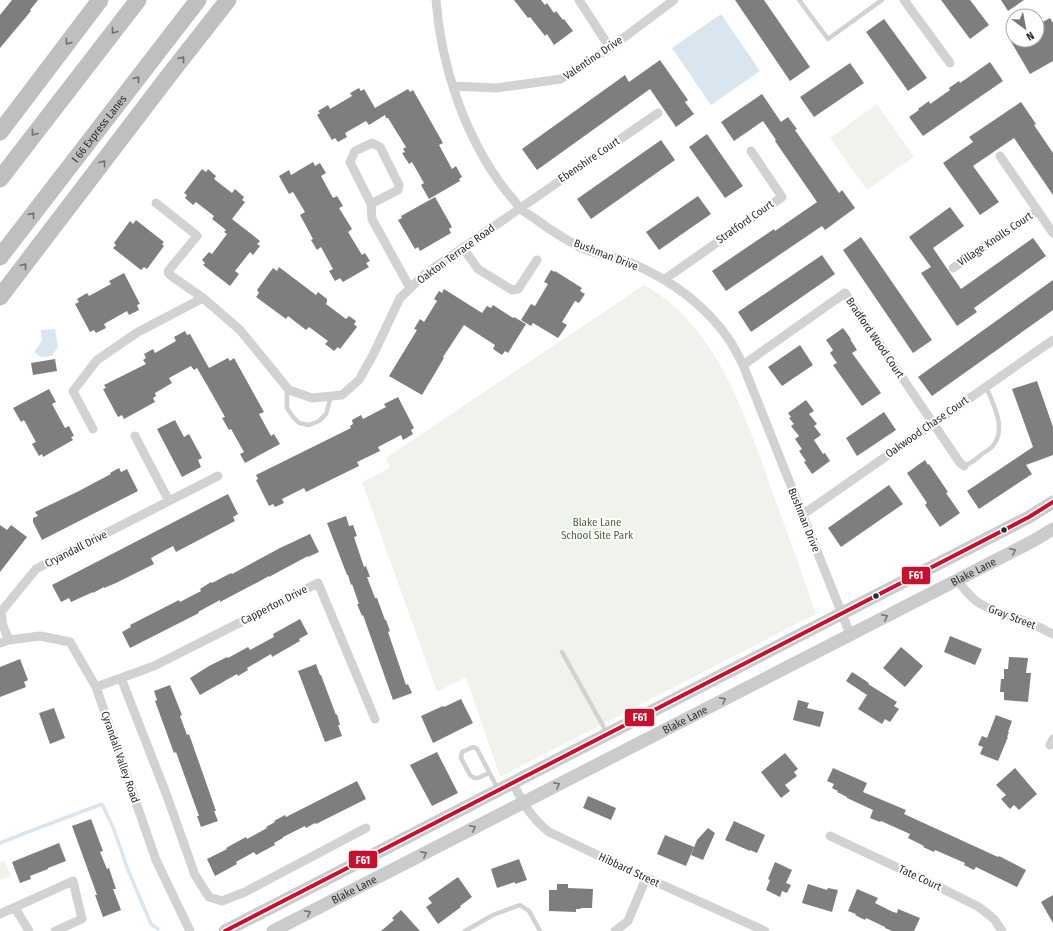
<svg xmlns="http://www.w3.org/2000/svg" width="1053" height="931" font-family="'Fira Sans Condensed',sans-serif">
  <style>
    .green { fill: #f0f3ec }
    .water { fill: #d9e6f0 }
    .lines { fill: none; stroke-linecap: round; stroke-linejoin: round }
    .stream { stroke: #d9e6f0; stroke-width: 3.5 }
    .building { fill: #7e7e7e }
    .service { stroke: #d2d2d2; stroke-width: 4.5 }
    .minor { stroke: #d2d2d2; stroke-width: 9 }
    .secondary { stroke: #cbcbcb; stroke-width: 13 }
    .motorway { stroke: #bfbfbf; stroke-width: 17 }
    .bus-1-casing { stroke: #fff; stroke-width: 7 }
    .bus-1 { stroke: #c8102e; stroke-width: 4 }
    .oneway { stroke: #6f6f6f }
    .oneway2 { stroke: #747474 }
    .bus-dot { fill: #2d2d2d; stroke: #fff; stroke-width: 1.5 }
    .labels { text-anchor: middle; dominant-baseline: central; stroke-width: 4; stroke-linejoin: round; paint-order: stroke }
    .street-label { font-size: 11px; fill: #2d2d2d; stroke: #fff }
    .park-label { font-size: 11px; fill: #4e663e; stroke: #fff }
    .line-badge { stroke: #fff; stroke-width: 1.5 }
    .badge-label { font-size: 11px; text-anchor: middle; font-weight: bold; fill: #fff }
  </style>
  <rect width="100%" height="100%" fill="#fff"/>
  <!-- green -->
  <path class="green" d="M877,104L914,157L867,190L830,138Z
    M644,285C717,325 746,417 772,491C787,532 802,573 816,614L500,777L466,677L437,692L362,482L390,468L386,458Z
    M4,860L11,876L0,880V862Z"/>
  <!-- water -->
  <path class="water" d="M721,14L760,71L711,105L672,48Z
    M55,329L58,347L52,356L41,357L34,352L42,341L41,330Z"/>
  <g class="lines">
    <!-- stream -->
    <path class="stream" d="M0,843L33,830L102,804L113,827L128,870L151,924L158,929"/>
  </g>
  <!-- building -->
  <path class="building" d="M12,0H38L30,10L31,11L0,48V15Z
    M514,0H541L545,5L547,3L554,13L556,11L563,20L564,19L573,31L554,45L547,34L545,36L530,17L528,18Z
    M735,0H764L810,67L790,81Z
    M941,0H970L989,25L970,39Z
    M1001,0H1024L1008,11Z
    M1050,18L1053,23V61L1030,74L1010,40H1037V25Z
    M884,19L927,78L908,91L866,32Z
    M660,60L688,100L685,102L694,114L676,127L650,89L537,170L522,149L625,75L629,82Z
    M990,62L1003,81L923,136L909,117L919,110L918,109L929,101L930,104L950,90L949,88L959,81L960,83Z
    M850,63L864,83L814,117L800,97Z
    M359,88L361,91L364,89L375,108L408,89L410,92L413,90L443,143L439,145L452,169L456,166L462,177L459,179L460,181L429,199L421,185L424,183L412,162L409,164L402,153L405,152L403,149L406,147L388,118H386L385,115L369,125L366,121L345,133L347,137L338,142L335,138L332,140L317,115L320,113L318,111L328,105L330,109L352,96L350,93Z
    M762,94L781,122L788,117L797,129L795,130L839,193L842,190L855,208L825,230L822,226L726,291L712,271L774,229L775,231L817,202L775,141L776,140L763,121L734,141L721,122Z
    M1021,102L1036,124L1034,125L1053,153V195L1014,138L973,166L999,202L980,215L943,163L973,142L969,137Z
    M707,134L743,186L725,198L689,147Z
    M661,140L675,160L591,219L577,199Z
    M313,162L315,166L320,163L326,173L321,176L333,198L337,196L343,206L339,208L352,229L348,232L362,255L365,253L370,261L366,263L369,267L343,282L340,278L335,281L329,271L333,269L321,247L317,250L311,240L313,239L300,215L305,212L293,192L289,194L279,176L289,170L291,175Z
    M202,169L206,172L208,169L216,176L214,179L232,193L235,189L244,197L242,200L245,202L232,219L260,241L257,244L260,246L253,255L250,252L235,271L239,274L230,286L203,265L205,263L202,260L209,252L212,254L227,234L224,232L226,230L212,219L214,216L196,202L193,205L185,198L187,195L184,193Z
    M698,196L711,214L659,250L646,232Z
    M435,197L452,227L449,229L451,233L420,251L418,247L415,249L398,220L402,218L401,216Z
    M950,207L964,226L933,248L961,289L1033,238L1046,256L974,308L977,312L957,326L921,273L931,267L909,237Z
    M136,220L164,242L162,244L164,246L147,269L144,267L141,270L113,248L116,245L114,243L130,221L133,224Z
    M861,237L932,340L913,353L843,250Z
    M822,255L835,274L751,332L738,312Z
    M279,267L316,295L318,292L327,299V302L326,304L346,319L349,316L356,321L354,324L357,327L340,349L338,347L334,351L325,344L328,341L309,327L306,330L288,316L286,319L256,297L259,293L257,290L273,268L277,271Z
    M551,270L555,272V271L582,288L580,291L585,294L579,303L575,301L562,322L567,325L558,338L533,323L531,326L521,320L531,304L535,306L548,284L544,282Z
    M124,273L140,304L137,305L139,310L129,315L127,311L104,324L106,328L96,333L94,330L90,332L75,304L79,302L77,299L87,293L89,296L111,284L109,281Z
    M1053,280V310L932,396L918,377Z
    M444,289L482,313L487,306L491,308L493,305L513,318L514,317L526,324L508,353L505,351L502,355L493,349L495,345L464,325L443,357L444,358L422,395L389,376L417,330L414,329L420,319L424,322L437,301L434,299L439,291L442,293Z
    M843,328L851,339H850L857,350L852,353L881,393L862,406L833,365L837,363L830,353L833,350L826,340Z
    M185,331L187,335L190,334L209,368L228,358L230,361L234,358L264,412L259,414L271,436L274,434L280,444L245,463L240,454L244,452L231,429L229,430L222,418L225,417L207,385L197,368L194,370L191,366L169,378L172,383L155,393L156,396L153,398L155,402L124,419L122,415L118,417L103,389L106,388L104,385L146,364L143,360L146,358L144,354L153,349L155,353L176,341L174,337Z
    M800,345L813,365L782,386L768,367Z
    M55,359L57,371L33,375L31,363Z
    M1037,381L1053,427V455L1026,465L1032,474L979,509L967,491L1033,447L1012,389Z
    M49,389L56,402L52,404L65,428L69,426L74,436L71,437L73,440L43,457L42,454L39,456L32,444L36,442L24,420L21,422L13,408Z
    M398,397L414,428L411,430L413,434L403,440L401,435L378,447L380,451L357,462L359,466L306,492L304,488L282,499L284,503L275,507L273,504L269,506L256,480L258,479L256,475L351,428L350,426L353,424L352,420L361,415L363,419L386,407L384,404Z
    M806,400L814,411L809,414L817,424L814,426L821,435L814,440L823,454L825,453L830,461L812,474L804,462L806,461L799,451L802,449L795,439L799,436L791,426L794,424L789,418L791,417L788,413Z
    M884,412L896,430L857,456L846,438Z
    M175,420L184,437L189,434L202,458L198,460L201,467L182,477L157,429Z
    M925,460L928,465L929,464L948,492L946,493L960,513L940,527L925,505L927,503L907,473Z
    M119,468L121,472L127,469L138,491L42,540L33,522V518L38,516L35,512L77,492L111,474L110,473Z
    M889,485L903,504L841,547L828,528Z
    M228,494L238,514L233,517L235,521L176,552L173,546L151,558L154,564L116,583L104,588V587L93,593V592L71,602L69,598L61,602L52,585Z
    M346,516L349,526L353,525L357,536L354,537L364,567L366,566L370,577H367L375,598H377L385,620H386L390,631L388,632L406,685L408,684L412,693L393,700L363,615L362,616L357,604H359L352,584L351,585L348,575H347L327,523Z
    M0,525L7,530L11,525L27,537L0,572Z
    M310,534L319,552L308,557V556L280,571L269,577V576L260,581L220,602V600L198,612L199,613L130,648L122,632L131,627L130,625L179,600L180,602L201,591L200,589L211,582L212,583L231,573L232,574L280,548Z
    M300,619L308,634L299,639L300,641L272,657L271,654L247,668L248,670L238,676L237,674L200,695L190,678L209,666L227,657L228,658L248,647L250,650L274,637L273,634Z
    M950,636L982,649L975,665L944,652Z
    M901,647L923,666L905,687L883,668Z
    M1009,657L1028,658L1026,673H1031L1028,702L1004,700V692H1000L1001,679H1004V669H1008Z
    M20,659L28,680L24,682L26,687L0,697V667Z
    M316,664L320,675H321L336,715L337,714L340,725H338L342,736L325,742L298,671Z
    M852,672L869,683L868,684L897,702L894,706L899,709L890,722L885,719L882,724L858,709L867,695L846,681Z
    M170,685L182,715L180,716L187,735L189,734L216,811H214L218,821L201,827L197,816H199L176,752L174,753L155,701L157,700L154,691Z
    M461,699L473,723L433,743L421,716L443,706L444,707Z
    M798,700L809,703L807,708L824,712L820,727L793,720Z
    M54,708L65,738L50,744L39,713Z
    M996,715L1012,721L1008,732H1009L1007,737H1008L998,761L980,754L983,747L978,745L982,736L987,738Z
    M437,752L458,793L432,806L410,765Z
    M785,753L798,769L794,772L797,776L785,785L790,791L781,798L761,772Z
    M833,768L867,783L863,792L906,810L904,814L998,857L999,856L1026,870L1017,887L976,867L974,870L964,865L965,863L935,850L934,852L923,847L924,846L908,838L910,834L881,821L880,822L870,818L873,810L847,798V797L837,792L838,791L832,788L834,784L827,781Z
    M1015,768L1037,794L1019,810L1014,805L1010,809L1001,799L1006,795L996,785Z
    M357,781L366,799L316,824L315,823L306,828L305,826L283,837V838L274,843L275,845L256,855L254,852L236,862L237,864L215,876L207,859L227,849L226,848L246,837L247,839L267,828L266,827L275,822L274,821L285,815L286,817Z
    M588,796L616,808L611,820L583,808Z
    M91,819L103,851L100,852L107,869L109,868L116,889H113L121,910L103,917L95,895H97L72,826Z
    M734,821L765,835L757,853L750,850V851L725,840Z
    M708,828L715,833L703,860L691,855L697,840Z
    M665,835L694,847L686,866L657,854Z
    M59,843L66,861L48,868V869L30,876L31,879L20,883L12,862Z
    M519,859L527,880L515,884V882L497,888L491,869Z
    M775,862L792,870L786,883L791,885L787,893L782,891L780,897L766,890L770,880L768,879Z
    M458,877L472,897L460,906L461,907L438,924L426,907L432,903L428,898Z
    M557,884H568V888L593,889L592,908H581L580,909H576V912L549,911V890H557Z
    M808,884L827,890L828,888L838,890L832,912L802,903Z
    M857,889L878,898L875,903L893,912L897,913L898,909L920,918L914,931H892L885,928V927L866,918L865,920L855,915L856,914L848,911Z
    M1053,895V923L1041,902Z
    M401,910L420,931H381L394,920L392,918Z"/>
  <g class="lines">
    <!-- service -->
    <path class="service" d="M799,0L828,39L882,0
      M287,388V408L293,417L299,423L309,425L319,421L326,414L331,396
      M964,466C971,464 976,459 982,454C985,452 989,450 992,447C1008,429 993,405 986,386
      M562,652L607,733
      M489,773L478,778H474L470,775L461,758L462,752L473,747L477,749L498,789
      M465,931L493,915L520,905L529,911L540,931"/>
    <!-- minor -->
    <path class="minor" d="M436,0C441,66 465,138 506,191C511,196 515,202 519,207C523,211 529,215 534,218C549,229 564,239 580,247C595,255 613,256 629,262C669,279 706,305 730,341C735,349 739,357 743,365L850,634
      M579,0L610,48
      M904,0L950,63
      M453,86L496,88L561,79L610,48L674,0
      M1000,156L1053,233
      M156,203L195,234L197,236L169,270L168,272L170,275L203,298
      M371,204L398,190L399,185L380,147L372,143L355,151L350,162L371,204L372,219L410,288
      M463,248L478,269L512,290L518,289L537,260
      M953,268L1037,211
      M665,279L782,197L751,151
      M743,365L845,293L960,463L964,466
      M93,429L73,391L97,360L138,332L203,298L240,330L289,390L312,398L342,395L359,380L374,353L400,298L425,274L658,113
      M135,436L169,501
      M802,515L1053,340
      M957,580C963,587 968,595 976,601C991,612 1010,615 1027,622C1036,625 1044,630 1053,634
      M9,640L3,626L1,612L36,569L218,476
      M0,643L9,640L40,636L70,642L96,687L156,860L190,931
      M121,678L167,796L195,875L209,897L222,901L245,892L366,828
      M96,687L154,666L318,583L375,719
      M1050,745L1053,739
      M513,783C522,802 532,819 549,832L629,870L765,931
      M830,836L937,886L979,907L994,919L1002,931
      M15,908L29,931
      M0,914L73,881L82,919L55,931
      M615,931L628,921L646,878"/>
    <!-- secondary -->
    <g class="secondary">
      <path d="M225,931L1029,517L1053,502"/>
      <path id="s1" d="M273,931L1033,541L1053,529"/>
    </g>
    <!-- motorway -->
    <g class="motorway">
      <path d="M0,132L100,0"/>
      <path d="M0,179L138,0"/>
      <path id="s2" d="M0,257L198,0"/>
      <path d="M0,297L170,74L228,0"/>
    </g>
    <defs>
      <path id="bus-1" d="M225,931L1029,517L1053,502"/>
    </defs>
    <!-- bus-1 casing -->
    <use href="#bus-1" class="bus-1-casing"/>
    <!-- bus-1 -->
    <use href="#bus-1" class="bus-1"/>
  </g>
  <!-- one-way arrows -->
  <defs><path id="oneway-chevron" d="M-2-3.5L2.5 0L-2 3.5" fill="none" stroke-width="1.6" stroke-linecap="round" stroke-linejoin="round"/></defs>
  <g class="oneway">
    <use href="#oneway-chevron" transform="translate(114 31) rotate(128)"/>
    <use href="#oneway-chevron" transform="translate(68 42) rotate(127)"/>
    <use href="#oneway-chevron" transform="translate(182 59) rotate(-52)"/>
    <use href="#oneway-chevron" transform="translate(137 79) rotate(-52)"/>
    <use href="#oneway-chevron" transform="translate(34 133) rotate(127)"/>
    <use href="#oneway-chevron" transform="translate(103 163) rotate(-53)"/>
    <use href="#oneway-chevron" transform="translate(32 215) rotate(-52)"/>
    <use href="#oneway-chevron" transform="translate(24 266) rotate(-52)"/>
  </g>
  <g class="oneway2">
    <use href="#oneway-chevron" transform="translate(1013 551) rotate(-27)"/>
    <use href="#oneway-chevron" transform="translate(885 617) rotate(-27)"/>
    <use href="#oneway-chevron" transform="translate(723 700) rotate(-27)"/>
    <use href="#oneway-chevron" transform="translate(557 785) rotate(-27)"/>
    <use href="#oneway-chevron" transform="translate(473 828) rotate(-27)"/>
    <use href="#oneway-chevron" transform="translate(424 854) rotate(-27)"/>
    <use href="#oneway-chevron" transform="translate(308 913) rotate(-27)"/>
  </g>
  <!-- markers -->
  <g class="bus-dot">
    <circle cx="1004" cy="530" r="3.5"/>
    <circle cx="876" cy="596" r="3.5"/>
  </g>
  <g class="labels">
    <!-- street labels -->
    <g class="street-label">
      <text transform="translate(593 58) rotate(-34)">Valentino Drive</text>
      <text stroke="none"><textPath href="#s2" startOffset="162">I 66 Express Lanes</textPath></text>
      <text transform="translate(589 160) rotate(-34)">Ebenshire Court</text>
      <text transform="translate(745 222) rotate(-35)">Stratford Court</text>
      <text transform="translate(995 239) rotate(-34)">Village Knolls Court</text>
      <text transform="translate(456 254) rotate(-36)">Oakton Terrace Road</text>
      <text transform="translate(606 255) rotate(21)">Bushman Drive</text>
      <text transform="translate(875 338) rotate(56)">Bradford Wood Court</text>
      <text transform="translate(927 427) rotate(-35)">Oakwood Chase Court</text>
      <text transform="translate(804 520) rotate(68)">Bushman Drive</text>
      <text transform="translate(76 549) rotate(-27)">Cryandall Drive</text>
      <text stroke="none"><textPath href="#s1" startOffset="787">Blake Lane</textPath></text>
      <text transform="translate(274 605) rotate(-27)">Capperton Drive</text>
      <text transform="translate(1012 617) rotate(21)">Gray Street</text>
      <text stroke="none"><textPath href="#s1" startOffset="463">Blake Lane</textPath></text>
      <text transform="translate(120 757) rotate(71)">Cyrandall Valley Road</text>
      <text transform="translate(629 870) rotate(25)">Hibbard Street</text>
      <text transform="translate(920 878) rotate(25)">Tate Court</text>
      <text stroke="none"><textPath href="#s1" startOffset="91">Blake Lane</textPath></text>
    </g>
    <!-- park labels -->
    <g class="park-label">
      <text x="597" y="522">Blake Lane<tspan x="597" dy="13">School Site Park</tspan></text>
    </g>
  </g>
  <g class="line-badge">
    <rect x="901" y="566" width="30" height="19" rx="4" fill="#c8102e"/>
    <rect x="624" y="708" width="31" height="19" rx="4" fill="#c8102e"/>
    <rect x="348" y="850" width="30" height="19" rx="4" fill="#c8102e"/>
  </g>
  <g class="badge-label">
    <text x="916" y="579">F61</text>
    <text x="640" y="721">F61</text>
    <text x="363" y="864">F61</text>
  </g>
  <!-- north arrow -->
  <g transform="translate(1025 28) rotate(148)"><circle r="19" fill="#ffffff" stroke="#ababab"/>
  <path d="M0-3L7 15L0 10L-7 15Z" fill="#767676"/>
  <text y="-6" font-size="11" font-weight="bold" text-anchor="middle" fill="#2d2d2d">N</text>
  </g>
</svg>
